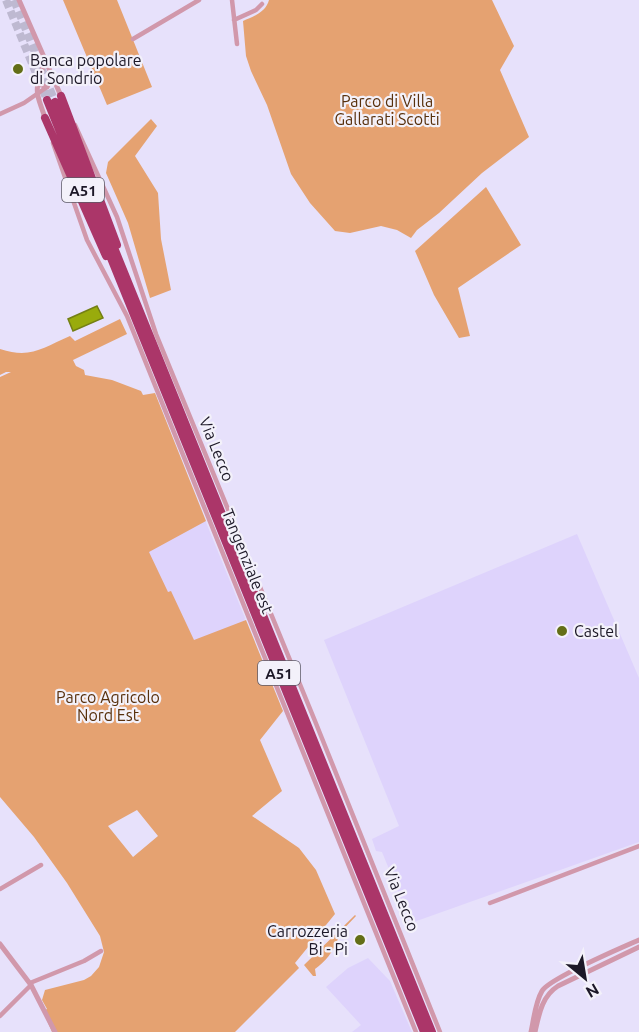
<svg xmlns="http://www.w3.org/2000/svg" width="639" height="1032" font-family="Ubuntu,sans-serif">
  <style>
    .built { fill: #ded3fc }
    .green { fill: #e5a271; fill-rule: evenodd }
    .water { fill: #99ab0c; stroke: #747f14; stroke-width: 1.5 }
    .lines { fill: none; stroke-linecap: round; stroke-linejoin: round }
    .motorway-tunnel { stroke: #beb9d1; stroke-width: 8; stroke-dasharray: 8 4; stroke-linecap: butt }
    .minor { stroke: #d198ab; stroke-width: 4.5 }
    .tertiary { stroke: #d198ab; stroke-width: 5 }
    .motorway { stroke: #ab3669; stroke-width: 8 }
    .poi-dot { fill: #636e17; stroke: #f3f1fa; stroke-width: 2 }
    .labels { text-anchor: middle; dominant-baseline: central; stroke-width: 4.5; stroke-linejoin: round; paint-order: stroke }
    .shield { fill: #f3f1fa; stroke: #5c5966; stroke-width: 1.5 }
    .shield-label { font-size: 15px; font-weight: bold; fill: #1c1827 }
    .poi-label { font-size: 16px; fill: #1c1827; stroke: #f3f1fa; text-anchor: start }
    .park-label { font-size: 16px; fill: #58300c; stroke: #f3f1fa }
    .street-label { font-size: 16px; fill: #1c1827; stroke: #f3f1fa }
  </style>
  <rect width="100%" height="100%" fill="#e7e1fb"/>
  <!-- built -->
  <path class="built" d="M188,478L245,618L242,629L193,642L124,520Z
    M577,534L639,678V842L411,923L382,852L376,851L372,839L399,826L324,640Z
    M368,958L390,981L412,1032H352L361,1025L326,987L348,968Z"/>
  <!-- green -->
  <path class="green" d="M63,0H117L152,87L107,105Z
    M269,0H492L514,46L500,70L529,137L482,173L439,213L417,230L411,238L397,230L381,226L350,233L335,231L310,203L291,174L267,105L251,71L246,56L243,21C253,17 266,12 269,0Z
    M151,119L157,126L135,156L158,193L161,239L171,290L150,298L128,223L106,173L108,162Z
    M486,187L521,245L458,288L470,336L459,338L434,295L415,251Z
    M120,319L127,334L73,360L76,366L84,370L85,375L112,380L141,391L143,395L155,393L206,521L149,552L168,592L171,591L194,640L246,620L283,711L260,740L282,791L252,816L299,848L316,870L335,914L295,963L299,968L235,1032H52L43,1011L47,1009L42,1000L45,990L84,980L91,976L99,967L104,952L100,936L67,883L34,837L0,797V377L11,372H6L0,375V349C31,359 42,348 70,336L75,341ZM137,810L158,836L133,857L108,826Z
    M355,915L356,916L336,937L338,939C333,952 326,961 315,969L316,976H313L304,965Z"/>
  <!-- water -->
  <path class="water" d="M97,306L103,318L73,331L68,319Z"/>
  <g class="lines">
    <!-- motorway-tunnel -->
    <path class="motorway-tunnel" d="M6,0L47,100
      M14,0L55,102"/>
    <!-- minor -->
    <path class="minor" d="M232,0L237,44
      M234,20L256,10L262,4
      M133,39L199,0
      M0,114L24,103L47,87
      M75,125L117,217L156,334L315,721L440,1032
      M53,143L87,240L127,316L416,1032
      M0,889L41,865
      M490,903L639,846
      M30,983L84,961L101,951
      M0,1016L31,985"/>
    <!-- tertiary -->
    <path class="tertiary" d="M19,0L61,96
      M43,60C44,69 40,76 38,84C35,95 42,107 45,118
      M40,80L41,85L47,87L52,77
      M0,944L31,985L55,1032
      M531,1032C534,1019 535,1003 542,991C550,978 621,948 639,940
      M535,1032C539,1014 542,996 558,986L639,947"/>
    <!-- motorway -->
    <path class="motorway" d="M61,96L117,245
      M47,100L424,1032
      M55,102L432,1032
      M45,118L106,256"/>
  </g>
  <!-- markers -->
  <g class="poi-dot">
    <circle cx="18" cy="69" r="6"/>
    <circle cx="562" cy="631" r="6"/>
    <circle cx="360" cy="940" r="6"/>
  </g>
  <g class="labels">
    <!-- shield labels -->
    <g class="shield">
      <rect x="62" y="178" width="42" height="24" rx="4.5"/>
      <rect x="258" y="661" width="42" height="24" rx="4.5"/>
    </g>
    <g class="shield-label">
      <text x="83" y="190">A51</text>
      <text x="279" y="673">A51</text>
    </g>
    <!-- poi labels -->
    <g class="poi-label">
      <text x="30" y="60">Banca popolare<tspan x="30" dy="18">di Sondrio</tspan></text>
      <text x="574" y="631">Castel</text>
      <text x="348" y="931" text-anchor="end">Carrozzeria<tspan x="348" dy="18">Bi - Pi</tspan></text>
    </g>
    <!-- park labels -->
    <g class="park-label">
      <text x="387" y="101">Parco di Villa<tspan x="387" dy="18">Gallarati Scotti</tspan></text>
      <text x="108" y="697">Parco Agricolo<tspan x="108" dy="18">Nord Est</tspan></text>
    </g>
    <!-- street labels -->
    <g class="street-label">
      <text transform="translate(217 449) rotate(68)">Via Lecco</text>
      <text transform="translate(248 561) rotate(68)">Tangenziale est</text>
      <text transform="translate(402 899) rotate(68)">Via Lecco</text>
    </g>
  </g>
  <!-- north arrow -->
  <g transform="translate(585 978) rotate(150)" stroke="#f3f1fa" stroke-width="4.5" paint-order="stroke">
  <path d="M0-4.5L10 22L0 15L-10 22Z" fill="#1c1827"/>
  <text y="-9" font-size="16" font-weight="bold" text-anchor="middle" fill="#1c1827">N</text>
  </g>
</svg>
